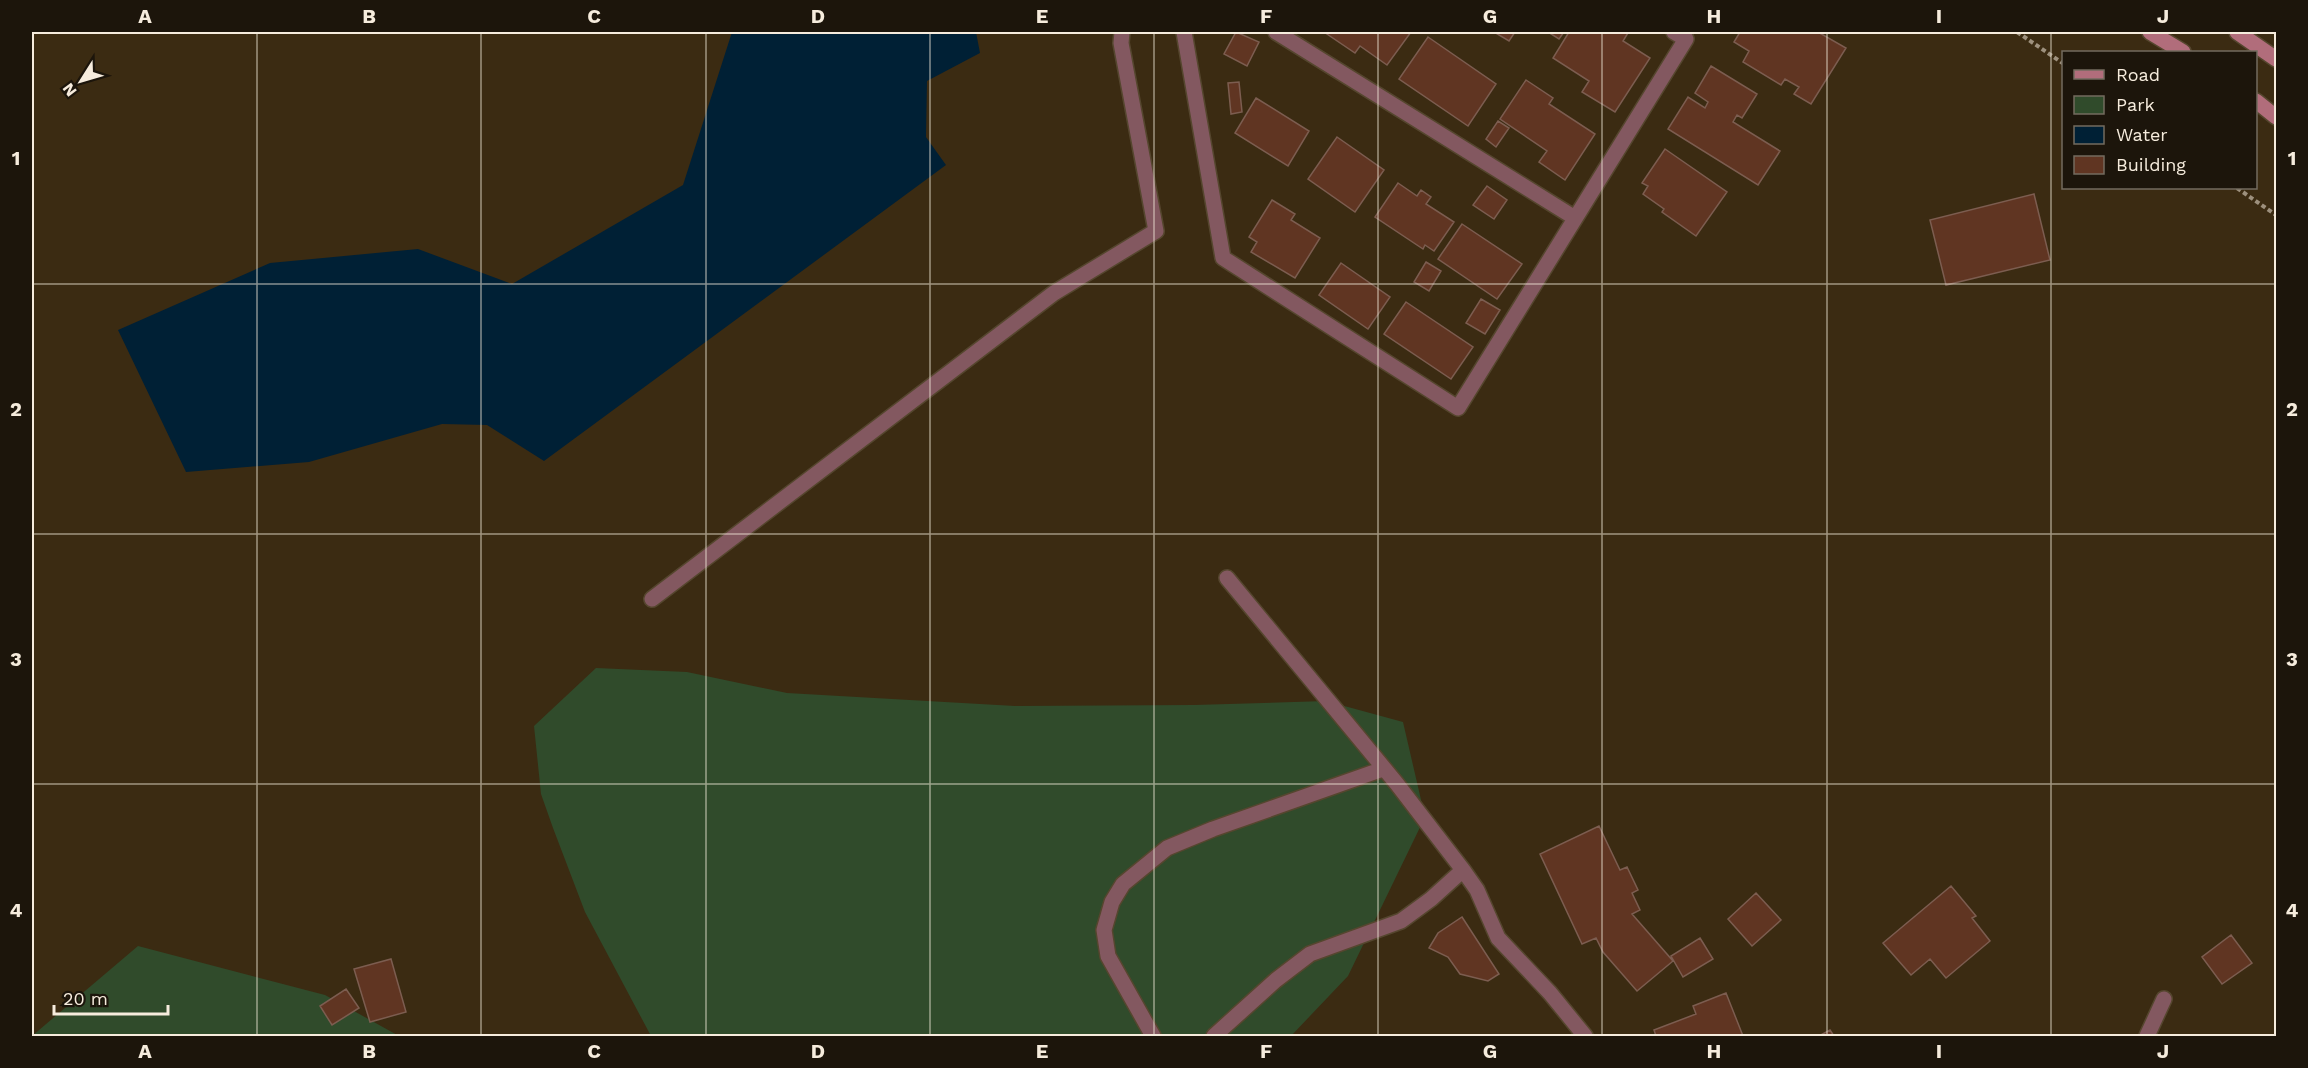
<svg xmlns="http://www.w3.org/2000/svg" width="2308" height="1068" font-family="'Work Sans',sans-serif">
  <style>
    .green { fill: #304b2b }
    .water { fill: #002035 }
    .building { fill: #603522; stroke: #7c5d50; stroke-width: 1.5 }
    .lines { fill: none; stroke-linecap: round; stroke-linejoin: round }
    .street-casing { stroke: #55462e; stroke-width: 18 }
    .secondary-casing { stroke: #55462e; stroke-width: 18 }
    .path { stroke: #9d907d; stroke-width: 4; stroke-dasharray: 4.5 3; stroke-linecap: butt }
    .street { stroke: #835860; stroke-width: 15 }
    .secondary { stroke: #b16d7b; stroke-width: 15 }
    .grid { fill: none; stroke: #f6ecdd; stroke-width: 1.5; stroke-opacity: 0.55 }
    .neatline { fill: none; stroke: #f6ecdd; stroke-width: 2 }
    .grid-label { font-size: 20px; text-anchor: middle; font-weight: bold; fill: #f6ecdd }
  </style>
  <rect width="100%" height="100%" fill="#3b2b12"/>
  <!-- green -->
  <path class="green" d="M596,668L687,672L787,693L1015,706L1194,705L1326,701L1403,722L1425,817L1348,976L1291,1036H651L585,912L553,828L541,794L534,726Z
    M138,946L325,995L399,1036H32Z"/>
  <!-- water -->
  <path class="water" d="M732,32H976L980,53L927,81L926,137L946,165L544,461L487,425L442,424L309,462L186,472L118,330L270,263L418,249L512,284L683,185Z"/>
  <!-- building -->
  <path class="building" d="M1236,32L1259,42L1247,66L1224,54Z
    M1324,32H1411L1387,65L1360,46L1355,53Z
    M1494,32H1515L1509,41Z
    M1548,32H1564L1559,39Z
    M1569,32H1625L1628,33L1623,41L1650,58L1615,112L1582,92L1589,81L1553,58Z
    M1740,32H1818L1846,48L1811,104L1794,94L1799,87L1785,79L1781,85L1743,62L1749,51L1734,42Z
    M1428,37L1496,84L1468,126L1399,79Z
    M1711,66L1757,94L1742,118L1737,115L1733,122L1780,151L1758,185L1668,129L1688,97L1705,108L1708,102L1695,93Z
    M1526,80L1553,98L1549,104L1595,134L1565,180L1539,162L1547,151L1500,119Z
    M1239,82L1242,112L1231,114L1228,83Z
    M1256,98L1309,131L1288,166L1235,133Z
    M1498,121L1509,128L1496,147L1486,139Z
    M1337,137L1384,170L1355,212L1308,179Z
    M1665,149L1727,192L1696,236L1662,212L1664,209L1643,194L1648,186L1642,183Z
    M1398,183L1417,196L1421,190L1431,197L1426,204L1454,222L1434,251L1425,245L1423,249L1375,217Z
    M1487,186L1507,200L1494,219L1473,205Z
    M2034,194L2050,260L1946,285L1930,220Z
    M1272,200L1295,214L1291,220L1320,238L1295,278L1251,252L1257,242L1249,237Z
    M1462,224L1522,264L1497,299L1438,259Z
    M1426,262L1441,271L1429,291L1414,282Z
    M1341,263L1390,297L1368,329L1319,295Z
    M1481,299L1500,310L1485,334L1466,323Z
    M1406,302L1473,347L1451,379L1384,334Z
    M1599,826L1620,870L1627,867L1638,890L1632,893L1640,910L1632,914L1673,961L1637,991L1603,952L1596,938L1582,944L1540,854Z
    M1951,886L1976,916L1972,918L1990,941L1946,978L1930,959L1911,975L1883,943Z
    M1756,893L1781,920L1752,946L1728,919Z
    M1462,917L1499,974L1488,981L1460,974L1448,957L1429,948L1438,933Z
    M2231,935L2252,963L2222,984L2202,957Z
    M1700,938L1713,959L1683,977L1671,956Z
    M391,959L406,1012L370,1022L354,969Z
    M346,989L359,1008L332,1025L320,1006Z
    M1726,993L1743,1036H1656L1654,1030L1696,1014L1693,1006Z
    M1830,1030L1834,1036H1819Z"/>
  <g class="lines">
    <defs>
      <path id="street" d="M1184,32L1223,258L1458,408L1686,39L1674,32
        M1276,32L1575,218
        M1227,578L1397,784L1463,870L1477,890L1498,938L1550,993L1585,1036
        M652,599L1054,293L1156,231L1121,43L1122,32
        M1153,1036L1108,956L1104,930L1112,902L1123,884L1167,848L1213,829L1383,769
        M1214,1036L1276,980L1310,954L1401,921L1431,899L1463,870
        M2147,1036L2164,999"/>
      <path id="secondary" d="M2150,32L2183,52
        M2237,32L2276,59
        M2256,101L2276,117"/>
    </defs>
    <!-- street casing -->
    <use href="#street" class="street-casing"/>
    <!-- secondary casing -->
    <use href="#secondary" class="secondary-casing"/>
    <!-- path -->
    <path class="path" d="M2017,32L2064,64
      M2237,188L2276,215"/>
    <!-- street -->
    <use href="#street" class="street"/>
    <!-- secondary -->
    <use href="#secondary" class="secondary"/>
  </g>
  <!-- grid -->
  <path class="grid" d="M257,32V1036M481,32V1036M706,32V1036M930,32V1036M1154,32V1036M1378,32V1036M1602,32V1036M1827,32V1036M2051,32V1036M32,284H2276M32,534H2276M32,784H2276"/>
  <!-- border -->
  <rect width="2308" height="1068" fill="none" stroke="#1c150b" stroke-width="66"/>
  <!-- legend -->
  <rect x="2062" y="51" width="195" height="138" fill="#1c150b" stroke="#736b5f" stroke-width="1.5"/>
  <rect x="2074" y="70" width="30" height="9" fill="#b16d7b" stroke="#736b5f" stroke-width="1.5"/>
  <text x="2116" y="81" font-size="18" fill="#f6ecdd">Road</text>
  <rect x="2074" y="96" width="30" height="18" fill="#304b2b" stroke="#736b5f" stroke-width="1.5"/>
  <text x="2116" y="111" font-size="18" fill="#f6ecdd">Park</text>
  <rect x="2074" y="126" width="30" height="18" fill="#002035" stroke="#736b5f" stroke-width="1.5"/>
  <text x="2116" y="141" font-size="18" fill="#f6ecdd">Water</text>
  <rect x="2074" y="156" width="30" height="18" fill="#603522" stroke="#736b5f" stroke-width="1.5"/>
  <text x="2116" y="171" font-size="18" fill="#f6ecdd">Building</text>
  <!-- north arrow -->
  <g transform="translate(81 81) rotate(233)" stroke="#1c150b" stroke-width="4.5" paint-order="stroke">
  <path d="M0-4.5L10 22L0 15L-10 22Z" fill="#f6ecdd"/>
  <text y="-9" font-size="16" font-weight="bold" text-anchor="middle" fill="#f6ecdd">N</text>
  </g>
  <!-- scale -->
  <path d="M54 1005v9h114v-9" fill="none" stroke="#f6ecdd" stroke-width="3"/>
  <text x="63" y="1005" font-size="18" fill="#f6ecdd" stroke="#1c150b" stroke-width="4.5" paint-order="stroke">20 m</text>
  <rect x="33" y="33" width="2242" height="1002" class="neatline"/>
  <g class="grid-label">
    <text x="145" y="23">A</text>
    <text x="369" y="23">B</text>
    <text x="594" y="23">C</text>
    <text x="818" y="23">D</text>
    <text x="1042" y="23">E</text>
    <text x="1266" y="23">F</text>
    <text x="1490" y="23">G</text>
    <text x="1714" y="23">H</text>
    <text x="1939" y="23">I</text>
    <text x="2163" y="23">J</text>
    <text x="16" y="165">1</text>
    <text x="2292" y="165">1</text>
    <text x="16" y="416">2</text>
    <text x="2292" y="416">2</text>
    <text x="16" y="666">3</text>
    <text x="2292" y="666">3</text>
    <text x="16" y="917">4</text>
    <text x="2292" y="917">4</text>
    <text x="145" y="1058">A</text>
    <text x="369" y="1058">B</text>
    <text x="594" y="1058">C</text>
    <text x="818" y="1058">D</text>
    <text x="1042" y="1058">E</text>
    <text x="1266" y="1058">F</text>
    <text x="1490" y="1058">G</text>
    <text x="1714" y="1058">H</text>
    <text x="1939" y="1058">I</text>
    <text x="2163" y="1058">J</text>
  </g>
</svg>
